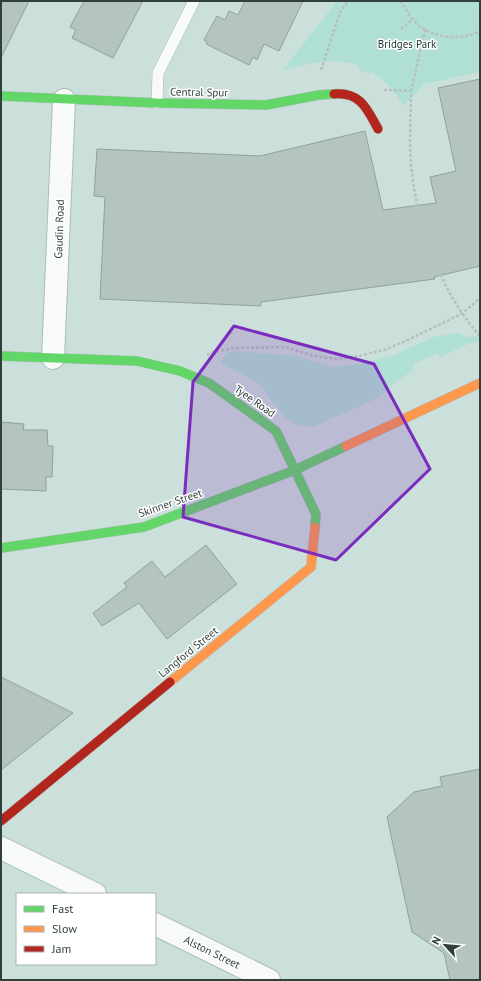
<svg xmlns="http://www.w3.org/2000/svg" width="481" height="981" font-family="'PT Sans',sans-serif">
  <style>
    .green { fill: #afe0d3 }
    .building { fill: #b4c4c0; stroke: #91a19c }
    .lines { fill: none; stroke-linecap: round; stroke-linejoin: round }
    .lane-casing { stroke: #acbcb7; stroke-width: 12 }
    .street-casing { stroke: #acbcb7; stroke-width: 24 }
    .fast-casing { stroke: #acbcb7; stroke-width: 10 }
    .slow-casing { stroke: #acbcb7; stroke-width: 10 }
    .jam-casing { stroke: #acbcb7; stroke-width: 10 }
    .path { stroke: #b7c0be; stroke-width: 2.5; stroke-dasharray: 3 2; stroke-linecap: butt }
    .lane { stroke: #f7faf9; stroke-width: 11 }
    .street { stroke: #f7faf9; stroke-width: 22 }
    .fast { stroke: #63d668; stroke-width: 9 }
    .slow { stroke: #ff974d; stroke-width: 9 }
    .jam { stroke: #b3261e; stroke-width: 9 }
    .marked { fill: #7b2cbf; fill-opacity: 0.2; stroke: #7b2cbf; stroke-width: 3; stroke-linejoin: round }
    .labels { text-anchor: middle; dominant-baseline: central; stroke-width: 3; stroke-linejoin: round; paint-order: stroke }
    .park-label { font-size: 11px; fill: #1b302b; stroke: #fff }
    .street-label { font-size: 11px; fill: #30403b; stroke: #fff }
  </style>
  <rect width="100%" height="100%" fill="#cbe0da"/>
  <!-- green -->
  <path class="green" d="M337,1H480V72L424,84L404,106C395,92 386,80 371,72L369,74L359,70V66C334,56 308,64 283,70Z
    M458,333L466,337L480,336V341L468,344L441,357L437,353L413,364V370L396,382L378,398L313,427L296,425L285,417L260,385L244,375L221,363L224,355L233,351L296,356L331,367L358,364L394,355L433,337Z"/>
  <!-- building -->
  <path class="building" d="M1,1H29L1,58Z
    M84,1H143L113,58L72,38L76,30L70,27Z
    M245,1H303L279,51L264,44L257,60L253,57L249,65L206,44L207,42L204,40L217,16L225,20L229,11L238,15Z
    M480,79V266L434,277L435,279L261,302V306L100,299L105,197L94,196L97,149L260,156L365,131L383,210L436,203L430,177L456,171L438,88Z
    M1,422L24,424L23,430H47L48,446H53L52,477H46V491L1,489Z
    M206,545L237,584L167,639L139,603L102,626L93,613L127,587L124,583L152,561L165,577Z
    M1,677L73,713L1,770Z
    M480,769V980H450L444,953L412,932L387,817L414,792L442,786L440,777Z"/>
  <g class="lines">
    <defs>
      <path id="lane" d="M157,103L158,73L194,1"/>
      <path id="street" d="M53,358L64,100
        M1,848L95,894
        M155,924L269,980"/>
      <path id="fast" d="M1,96L157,103L266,105L319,95L334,94
        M1,356L137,361L180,371L209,383L276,431L316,514L315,527
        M1,548L144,527L295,470L346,446"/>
      <path id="slow" d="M346,446L480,383
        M170,682L311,567L315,527"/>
      <path id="jam" d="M334,94C361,92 367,109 378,129
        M1,821L170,682"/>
    </defs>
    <!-- lane casing -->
    <use href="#lane" class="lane-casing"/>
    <!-- street casing -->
    <use href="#street" class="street-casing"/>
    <!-- fast casing -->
    <use href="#fast" class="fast-casing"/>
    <!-- slow casing -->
    <use href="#slow" class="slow-casing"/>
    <!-- jam casing -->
    <use href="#jam" class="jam-casing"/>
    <!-- path -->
    <path class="path" d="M400,1C406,8 410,17 416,23C433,39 461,41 480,31
      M401,29L413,19
      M321,70L340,12L348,1
      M384,90L411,91C411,115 409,139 411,164C416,222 440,292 480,336
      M411,91L425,30
      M207,355L213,352L235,348L285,347L314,356L338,359L359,356L384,350L408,340L463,313L480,298"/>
    <!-- lane -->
    <use href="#lane" class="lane"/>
    <!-- street -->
    <use href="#street" class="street"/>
    <!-- fast -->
    <use href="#fast" class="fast"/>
    <!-- slow -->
    <use href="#slow" class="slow"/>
    <!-- jam -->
    <use href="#jam" class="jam"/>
  </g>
  <!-- marked area -->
  <path class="marked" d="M234,326L374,364L430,469L336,560L183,517L193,382Z"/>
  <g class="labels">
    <!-- park labels -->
    <g class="park-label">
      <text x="407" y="44">Bridges Park</text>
    </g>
    <!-- street labels -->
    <g class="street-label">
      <text transform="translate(199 92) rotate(1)">Central Spur</text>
      <text transform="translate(59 229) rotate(-88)">Gaudin Road</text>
      <text transform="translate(255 401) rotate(35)">Tyee Road</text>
      <text transform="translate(170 503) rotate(-19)">Skinner Street</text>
      <text transform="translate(188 652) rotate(-39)">Langford Street</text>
      <text transform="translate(212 952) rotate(26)">Alston Street</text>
    </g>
  </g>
  <!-- border -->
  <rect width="481" height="981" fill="none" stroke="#30403b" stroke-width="4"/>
  <!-- legend -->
  <rect x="16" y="893" width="140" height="72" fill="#ffffff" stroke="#acb3b1"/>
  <rect x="24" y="906" width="20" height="6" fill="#63d668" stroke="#acb3b1"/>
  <text x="52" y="913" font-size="12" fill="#30403b">Fast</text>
  <rect x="24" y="926" width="20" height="6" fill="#ff974d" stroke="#acb3b1"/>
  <text x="52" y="933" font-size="12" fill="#30403b">Slow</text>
  <rect x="24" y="946" width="20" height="6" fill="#b3261e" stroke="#acb3b1"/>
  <text x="52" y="953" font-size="12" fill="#30403b">Jam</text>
  <!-- north arrow -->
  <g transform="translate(445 945) rotate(297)" stroke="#ffffff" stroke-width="3" paint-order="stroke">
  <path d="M0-3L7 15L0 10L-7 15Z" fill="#30403b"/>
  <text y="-6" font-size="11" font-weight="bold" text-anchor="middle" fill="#30403b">N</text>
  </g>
</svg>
